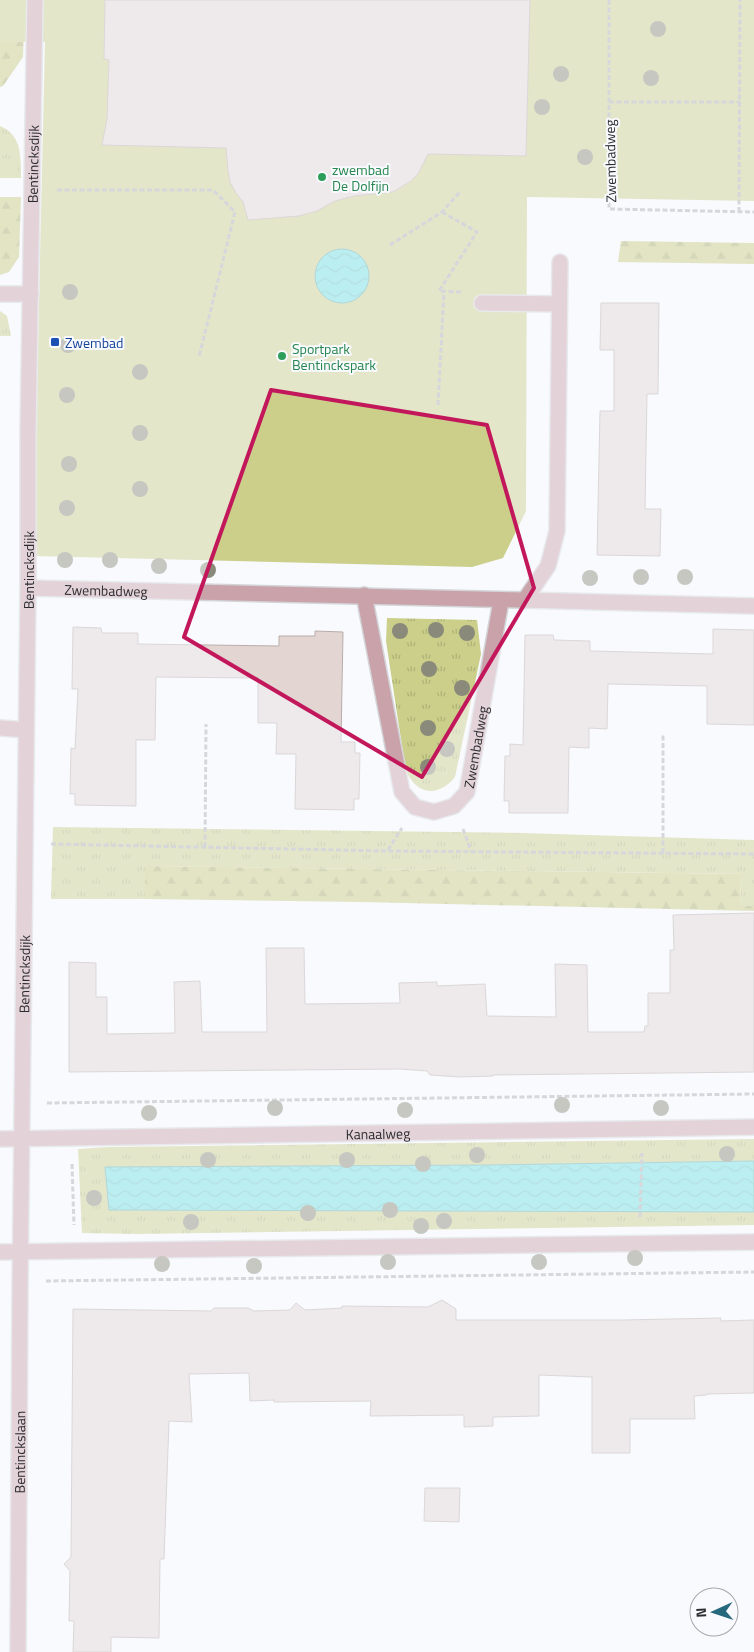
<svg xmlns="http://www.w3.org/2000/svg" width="754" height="1652" font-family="'Titillium Web',sans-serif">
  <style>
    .grass { fill: url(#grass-tufts) }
    .forest { fill: url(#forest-firs) }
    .garden { fill: #cbcf8a }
    .water { fill: url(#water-waves); stroke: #5daaab }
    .building { fill: #e2d5d2; stroke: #b9adaa }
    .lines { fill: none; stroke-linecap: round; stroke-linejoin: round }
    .minor-casing { stroke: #d3d5d9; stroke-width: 18 }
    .path { stroke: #acadb1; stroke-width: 3; stroke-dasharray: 5 2.5; stroke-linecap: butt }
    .minor { stroke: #c9a3a9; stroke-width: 15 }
    .tree { fill: #898a79 }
    .marked { fill: none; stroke: #c2185b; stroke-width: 4; stroke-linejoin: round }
    .leisure-dot { fill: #2e9e5b; stroke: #f8fafe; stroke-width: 2 }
    .transit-dot { fill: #1a4fb4; stroke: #f8fafe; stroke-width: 2 }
    .labels { text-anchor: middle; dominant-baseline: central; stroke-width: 4; stroke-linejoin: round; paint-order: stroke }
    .street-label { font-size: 14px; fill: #2b2c30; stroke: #f8fafe }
    .leisure-label { font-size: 14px; fill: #27864d; stroke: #f8fafe; text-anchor: start }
    .transit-label { font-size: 14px; fill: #164399; stroke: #f8fafe; text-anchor: start }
  </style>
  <defs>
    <pattern id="grass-tufts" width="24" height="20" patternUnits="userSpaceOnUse" patternTransform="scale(1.25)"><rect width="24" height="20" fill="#cbcf8a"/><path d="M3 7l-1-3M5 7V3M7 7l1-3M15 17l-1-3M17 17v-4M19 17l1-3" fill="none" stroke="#aeb277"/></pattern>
    <pattern id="forest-firs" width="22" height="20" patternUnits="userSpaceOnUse" patternTransform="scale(1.25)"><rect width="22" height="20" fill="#c7ca7c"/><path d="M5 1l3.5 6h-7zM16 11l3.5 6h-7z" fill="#abae6c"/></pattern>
    <pattern id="water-waves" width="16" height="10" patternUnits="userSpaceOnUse" patternTransform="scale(1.25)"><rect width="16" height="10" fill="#72e0e0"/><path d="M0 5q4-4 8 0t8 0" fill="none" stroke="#63c0c0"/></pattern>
  </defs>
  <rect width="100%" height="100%" fill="#f8fafe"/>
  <!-- grass -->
  <path class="grass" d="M0,126C22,135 21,157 21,178H0Z
    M0,311L7,316L11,336H0Z
    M387,618L477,620L481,654L455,777C446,789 429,797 416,785C412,782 409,776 406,772L386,641Z
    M53,827L522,833L754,840V906H740L741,874L146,866L145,899H51Z
    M754,1139V1161L490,1165L105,1168L109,1210L754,1212V1225L137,1234L82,1233L78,1149L109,1147Z"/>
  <!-- forest -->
  <path class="forest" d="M0,0H25L23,57L3,86L0,87Z
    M0,197H21L19,257L9,272L0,275Z
    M621,241L754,243V264L618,262Z
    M145,866L741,874L740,906H754V911L361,902L145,899Z"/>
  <!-- garden -->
  <path class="garden" d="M0,0H754V201L527,197L526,511L503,558L472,567L33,556L45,42H0Z"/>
  <!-- water -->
  <path class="water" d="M315 276a27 27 0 1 1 54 0a27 27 0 1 1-54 0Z
    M754,1161V1212L109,1210L105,1167L490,1165Z"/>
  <!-- building -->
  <path class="building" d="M105,0H530L526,156L428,154L418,174L411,181L393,192L354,196L335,201L317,211L299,216L248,220L243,202L236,193L230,182L228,171L226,148L102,145L107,119L109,60L104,59Z
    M601,303H659L658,394H647L645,509H661L660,556L597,555L600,411H614V350H600Z
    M73,627L101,628L102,633H138V644L279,646V636H315V631L343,632L341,742H355V753H360L359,799H354V810L295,809L296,754H276L277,723H258V678L156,677L155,740H136V806L75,805V794H70L71,748L75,749L78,689H72Z
    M713,629L754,630V725L707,724V686L608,684L607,729L589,728V748L569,747L568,813H509V801H504L505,756H510V744L523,745L525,635H553L554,640L590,641V651L713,654Z
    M754,913V1072L493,1075V1076L461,1077L430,1075L427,1071L400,1069L69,1072V962L96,963V997H107V1034L175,1033L174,982L200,981L202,1032H267L266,948H304L305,1004L400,1003L399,983L437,982V986L485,984L487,1016L556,1017L555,964L587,965L588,1032H644L645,1026H648V993H670V950H674L673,915Z
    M442,1300L456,1309V1320H623L721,1318V1321L754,1320V1393L707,1394V1395L694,1396L695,1419H630V1453H592V1377L539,1375V1416L493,1417V1426L464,1427V1415L370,1416L371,1401L274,1402V1400L250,1401L249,1373L189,1374L192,1422L169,1421L164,1559H160L159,1638L111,1637V1652H73L74,1621H69L70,1571L64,1564L71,1557L73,1309L211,1311L214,1308H248L254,1311L290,1310L296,1303L305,1310L342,1308V1306L428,1307Z
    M425,1488H460L459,1522L424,1521Z"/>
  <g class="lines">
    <defs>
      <g id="minor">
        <path d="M0,294H31"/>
        <path d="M482,303L558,304"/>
        <path id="s1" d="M28,588C270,593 512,600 754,606"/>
        <path id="s2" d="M364,595L402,792L415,807L434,812L454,806L467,792L501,601"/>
        <path d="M524,601L548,566L557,531L560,262"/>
        <path d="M0,728L26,730"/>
        <path id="s3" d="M0,1139L754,1127"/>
        <path d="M0,1252L754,1242"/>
        <path id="s4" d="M18,1652L20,1290L28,588V433L35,0"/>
      </g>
    </defs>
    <!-- minor casing -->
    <use href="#minor" class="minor-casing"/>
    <!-- path -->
    <path class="path" d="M609,0V209L754,212
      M609,102H740
      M57,190H213L235,212L199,357
      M442,212L477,232L439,291L461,292
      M739,212L740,0
      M390,245L442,212L460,192
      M438,405L444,291
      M463,829L471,851
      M51,844L388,851L754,854
      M205,847L206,724
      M388,850L402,828
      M663,853V735
      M47,1103L754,1094
      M72,1164L74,1225
      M640,1217L642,1153
      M46,1281L754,1272"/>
    <!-- minor -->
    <use href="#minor" class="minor"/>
  </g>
  <!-- trees -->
  <g class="tree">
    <circle cx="658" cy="29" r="8"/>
    <circle cx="561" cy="74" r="8"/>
    <circle cx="651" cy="78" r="8"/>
    <circle cx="542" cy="107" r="8"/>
    <circle cx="585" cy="157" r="8"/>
    <circle cx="70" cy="292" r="8"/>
    <circle cx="68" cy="345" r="8"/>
    <circle cx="140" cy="372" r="8"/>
    <circle cx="67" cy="395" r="8"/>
    <circle cx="140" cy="433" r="8"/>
    <circle cx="69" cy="464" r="8"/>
    <circle cx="140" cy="489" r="8"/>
    <circle cx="67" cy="508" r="8"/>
    <circle cx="65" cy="560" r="8"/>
    <circle cx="110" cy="560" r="8"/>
    <circle cx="159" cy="566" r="8"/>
    <circle cx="208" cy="570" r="8"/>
    <circle cx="641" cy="577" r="8"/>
    <circle cx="685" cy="577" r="8"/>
    <circle cx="590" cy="578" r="8"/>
    <circle cx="436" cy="630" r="8"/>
    <circle cx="400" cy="631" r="8"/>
    <circle cx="467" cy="633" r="8"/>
    <circle cx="429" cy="669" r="8"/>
    <circle cx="462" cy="688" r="8"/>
    <circle cx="428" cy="728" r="8"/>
    <circle cx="447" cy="749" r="8"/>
    <circle cx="428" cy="767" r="8"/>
    <circle cx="562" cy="1105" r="8"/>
    <circle cx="275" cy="1108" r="8"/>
    <circle cx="661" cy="1108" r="8"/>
    <circle cx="405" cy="1110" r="8"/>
    <circle cx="149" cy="1113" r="8"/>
    <circle cx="727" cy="1154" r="8"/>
    <circle cx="477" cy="1155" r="8"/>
    <circle cx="208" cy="1160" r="8"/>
    <circle cx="347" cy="1160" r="8"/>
    <circle cx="423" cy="1164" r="8"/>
    <circle cx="94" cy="1198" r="8"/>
    <circle cx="390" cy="1210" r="8"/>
    <circle cx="308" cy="1213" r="8"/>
    <circle cx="444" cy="1221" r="8"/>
    <circle cx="191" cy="1222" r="8"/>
    <circle cx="421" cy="1226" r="8"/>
    <circle cx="635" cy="1258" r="8"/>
    <circle cx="388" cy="1262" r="8"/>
    <circle cx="539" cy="1262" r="8"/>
    <circle cx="162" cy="1264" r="8"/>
    <circle cx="254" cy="1266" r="8"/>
  </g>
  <!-- marked area -->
  <path d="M0 0H754V1652H0ZM271,390L487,425L534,588L422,777L184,637Z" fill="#f8fafe" fill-opacity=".55" fill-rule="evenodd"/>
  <path class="marked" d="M271,390L487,425L534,588L422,777L184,637Z"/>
  <!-- markers -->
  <g class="leisure-dot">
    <circle cx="322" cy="177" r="5"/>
    <circle cx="282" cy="356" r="5"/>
  </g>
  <rect class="transit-dot" x="50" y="337" width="10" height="10" rx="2.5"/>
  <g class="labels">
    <!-- street labels -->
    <g class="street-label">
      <text transform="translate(610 161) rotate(-91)">Zwembadweg</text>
      <text stroke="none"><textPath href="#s4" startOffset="1488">Bentincksdijk</textPath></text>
      <text stroke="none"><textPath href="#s4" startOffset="1082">Bentincksdijk</textPath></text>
      <text stroke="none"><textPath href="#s1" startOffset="78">Zwembadweg</textPath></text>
      <text stroke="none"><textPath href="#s2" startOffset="326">Zwembadweg</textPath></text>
      <text stroke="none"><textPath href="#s4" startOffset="678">Bentincksdijk</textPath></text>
      <text stroke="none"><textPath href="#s3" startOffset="378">Kanaalweg</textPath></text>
      <text stroke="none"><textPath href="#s4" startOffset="200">Bentinckslaan</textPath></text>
    </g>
    <!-- leisure labels -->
    <g class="leisure-label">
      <text x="332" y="169">zwembad<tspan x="332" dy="16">De Dolfijn</tspan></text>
      <text x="292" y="348">Sportpark<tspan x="292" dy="16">Bentinckspark</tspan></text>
    </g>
    <!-- transit labels -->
    <g class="transit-label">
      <text x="65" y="342">Zwembad</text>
    </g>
  </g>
  <!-- north arrow -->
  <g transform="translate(714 1612) rotate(267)"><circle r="24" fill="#f8fafe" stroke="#a6a8ac"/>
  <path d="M0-4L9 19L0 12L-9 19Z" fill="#27697c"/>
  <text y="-8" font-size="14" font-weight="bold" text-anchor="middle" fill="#2b2c30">N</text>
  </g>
</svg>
